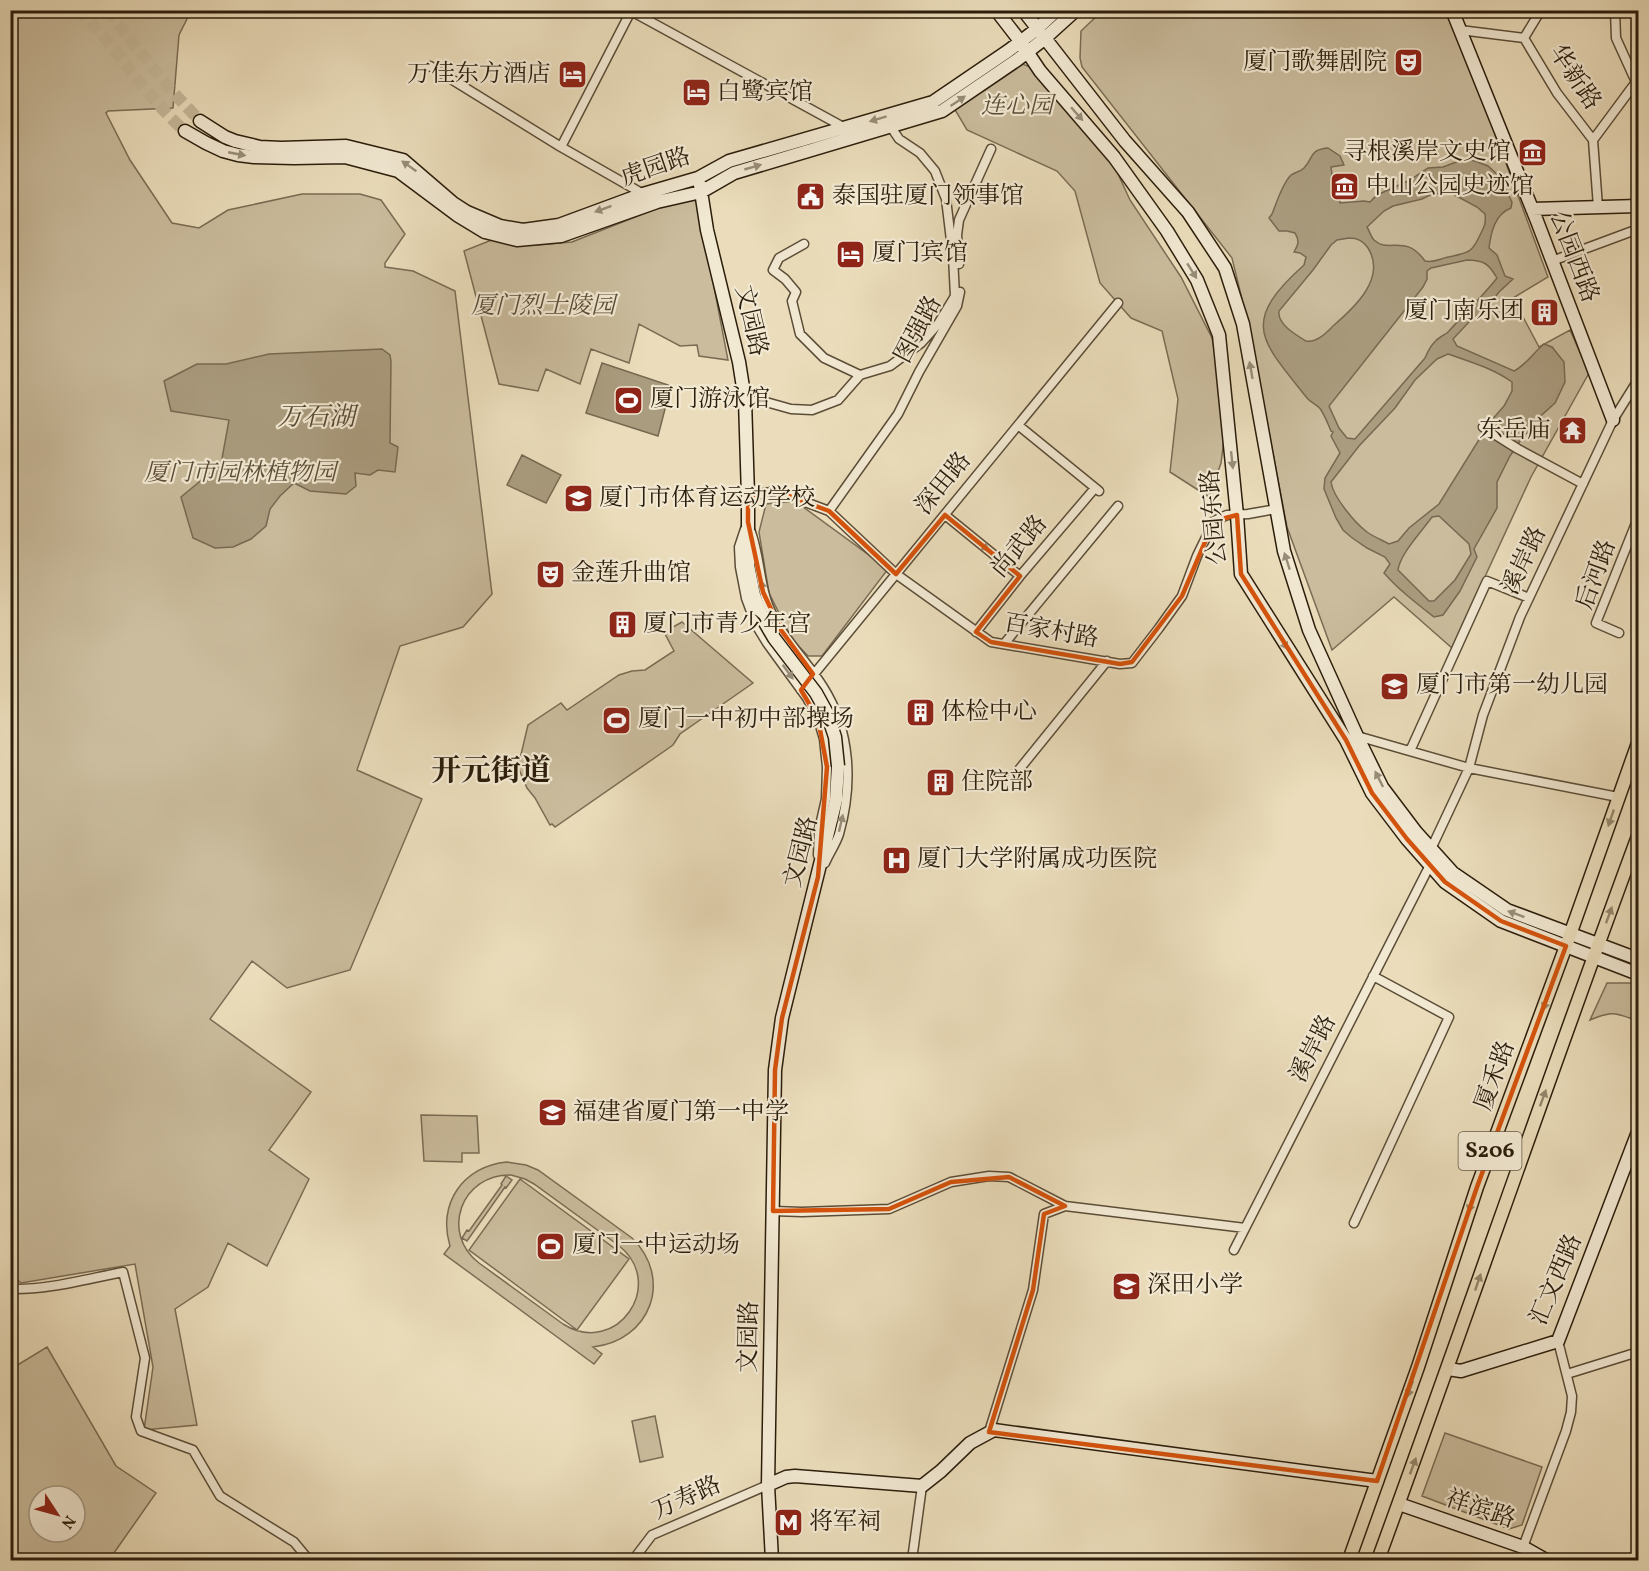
<svg xmlns="http://www.w3.org/2000/svg" width="1649" height="1571" font-family="Vollkorn,'Noto Serif SC',serif">
  <style>
    .green { fill: #cabc9d; stroke: #7a6c54; stroke-width: 1.5; fill-rule: evenodd }
    .water { fill: #aa9c7f; stroke: #776951; stroke-width: 1.5; fill-rule: evenodd }
    .lines { fill: none; stroke-linecap: round; stroke-linejoin: round }
    .secondary-tunnel { stroke: #c5b798; stroke-width: 12; stroke-dasharray: 12 6; stroke-linecap: butt }
    .street-casing { stroke: #5b4d37; stroke-width: 11 }
    .secondary-casing { stroke: #2b1d0b; stroke-width: 15 }
    .primary-casing { stroke: #2b1d0b; stroke-width: 15 }
    .street { stroke: #f2e9d3; stroke-width: 8 }
    .secondary { stroke: #f2e9d3; stroke-width: 12 }
    .primary { stroke: #ebddbb; stroke-width: 12 }
    .secondary-bridge-casing { stroke: #2b1d0b; stroke-width: 15; stroke-linecap: butt }
    .secondary-bridge { stroke: #f2e9d3; stroke-width: 12 }
    .oneway { fill: #988d79 }
    .oneway2 { fill: #95876c }
    .marked { fill: none; stroke: #d5530c; stroke-width: 4.5; stroke-linejoin: round }
    .labels { text-anchor: middle; dominant-baseline: central; stroke-width: 4.5; stroke-linejoin: round; paint-order: stroke }
    .shield { fill: #f2e9d3; stroke: #675a47; stroke-width: 1.5 }
    .shield-label { font-size: 22px; font-weight: bold; fill: #2b1d0b }
    .poi-label { font-size: 24px; fill: #2b1d0b; stroke: #f2e9d3; text-anchor: start }
    .street-label { font-size: 24px; fill: #2b1d0b; stroke: #f2e9d3 }
    .park-label { font-size: 24px; font-style: italic; fill: #5b4d37; stroke: #f2e9d3 }
    .water-label { font-size: 26px; font-style: italic; fill: #574934; stroke: #f2e9d3 }
    .district-label { font-size: 30px; font-weight: bold; fill: #2b1d0b; stroke: #f2e9d3 }
  </style>
  <rect width="100%" height="100%" fill="#ebddbb"/>
  <filter id="stains"><feTurbulence type="fractalNoise" baseFrequency=".00333" numOctaves="4"/><feColorMatrix values="0 0 0 0 .2 0 0 0 0 .09 0 0 0 0 .02 0 0 0 .5 -.17"/></filter>
  <radialGradient id="worn" r=".72"><stop offset=".6" stop-color="#630" stop-opacity="0"/><stop offset="1" stop-color="#630" stop-opacity=".3"/></radialGradient>
  <!-- green -->
  <path class="green" d="M10,11H191L179,35L173,108L108,111L106,113L130,160L172,223L199,228L228,210L302,194H360L381,200L405,234L385,263V267L413,271L455,291L492,594L463,627L400,646L357,770L422,799L350,970L287,988L252,961L210,1019L311,1092L269,1150L309,1179L267,1266L228,1243L208,1287L175,1309L197,1425L144,1430L153,1367L135,1264L21,1283L11,1274Z
    M1102,11H1447L1465,52L1548,277L1513,298L1539,347L1570,330L1589,373L1531,477L1452,648L1394,597L1332,650L1287,527L1249,328L1232,258L1082,67L1080,58L1081,31Z
    M1012,60L1043,72L1112,161L1130,200L1181,277L1212,338L1227,415L1221,463L1209,497L1170,472L1178,399L1162,331L1131,318L1100,283L1075,191L1057,171L967,130L951,103Z
    M696,193L728,360L699,356L697,345L680,346L639,324L629,363L591,349L580,384L546,369L538,391L499,384L464,251L494,239L535,245L572,242Z
    M795,501L888,569L822,656H808L792,639L769,593L759,532L766,504Z
    M682,622L753,683L680,734L673,745L666,750L555,827L552,824L550,825L535,798L527,788L518,767L528,725L561,703L567,710L619,675L632,671L645,670L674,651L664,632Z
    M1607,983H1630L1638,986V1021C1616,1013 1613,1010 1590,1020Z
    M421,1115L477,1116L479,1153H462V1162L424,1161Z
    M507,1162L526,1165L538,1170L632,1238C674,1279 650,1341 593,1347L602,1354L594,1364L444,1254L450,1246C437,1204 463,1166 507,1162ZM511,1175L525,1179L534,1184L618,1245C668,1283 617,1358 563,1324L479,1263C440,1233 461,1174 511,1175Z
    M506,1176L512,1180L506,1188L505,1187L467,1241L462,1238L467,1230L469,1231L502,1185L501,1184Z
    M520,1179L629,1259L577,1330L469,1250Z
    M47,1347L116,1466L156,1493L109,1560H11V1369ZM39,1496H75V1532H39Z
    M655,1416L663,1457L640,1462L632,1421Z
    M1445,1433L1542,1467L1522,1525L1509,1529L1422,1496Z"/>
  <!-- water -->
  <path class="water" d="M1328,148L1340,156L1344,165L1331,167L1333,183H1339L1340,203L1364,201L1370,202L1377,195L1410,180L1428,168L1443,167L1464,159L1475,161L1488,166L1499,176L1512,202L1511,208C1495,214 1491,232 1489,248L1497,255L1505,276L1513,279L1499,292L1486,309L1468,323L1453,339L1457,346L1514,371C1526,365 1533,353 1544,344L1552,347L1564,362L1565,382L1555,403L1534,422L1530,431L1524,435L1510,456L1497,482V508L1474,549L1477,557L1460,591L1443,615L1434,617C1416,603 1399,590 1384,573L1390,564L1385,557L1367,548L1351,537L1343,530L1336,518L1324,489L1325,478L1340,453L1331,436L1333,432L1331,431C1328,424 1325,416 1321,410C1318,405 1311,403 1307,398C1261,340 1239,323 1304,265L1306,257L1300,253L1294,252C1298,245 1300,241 1295,233L1287,231H1279L1269,218L1272,214C1277,202 1282,184 1291,175C1295,172 1300,172 1304,168C1314,158 1308,150 1328,148ZM1451,193L1477,207L1485,214C1486,222 1485,226 1481,233C1472,253 1469,253 1448,257C1439,259 1434,263 1425,261C1405,233 1389,254 1374,240C1371,237 1369,230 1367,227L1384,211L1393,206L1422,199L1432,194ZM1349,238C1358,238 1363,241 1368,248C1387,278 1354,308 1333,326C1326,333 1317,343 1306,341C1296,335 1277,324 1279,311L1313,270L1331,245L1337,240ZM1467,260C1484,260 1489,264 1497,278C1482,297 1465,313 1449,331C1443,337 1449,331 1442,336C1433,341 1429,349 1425,358L1355,439L1347,438L1339,428L1329,406L1423,287L1427,279V271L1431,268ZM1448,354C1471,362 1492,368 1512,382V391L1504,406L1490,422L1439,504L1409,528L1398,541L1389,544C1382,540 1374,537 1367,532C1355,523 1333,497 1331,482L1359,446L1395,408L1415,380L1437,359ZM1439,516L1469,544L1471,554L1455,580L1434,601H1429L1398,570C1400,554 1422,531 1432,517Z
    M382,349L390,355L391,362L390,443L398,447L395,472L378,470L370,475L355,473L356,486L346,494L310,491L294,483L280,496L270,509L266,526L251,539L233,547L215,548L193,538L181,497L221,464L229,420L171,411L164,381L197,364H226L269,354Z
    M602,363L671,386L658,436L586,413Z
    M522,455L561,475L546,503L507,485Z"/>
  <g class="lines">
    <!-- secondary-tunnel -->
    <path class="secondary-tunnel" d="M77,10C119,47 143,95 185,131
      M107,10L169,88L200,121"/>
    <defs>
      <path id="street" d="M1541,10L1524,38L1557,93L1593,140
        M1615,10L1616,38L1636,82L1638,83
        M1460,30L1524,38
        M430,66L561,147
        M645,195L561,147L631,11L847,129
        M1598,207L1593,140L1636,82
        M804,244L779,258L773,270L785,279L796,292L792,301L800,334L824,358L860,375
        M1552,261L1638,229
        M959,264L957,235L959,220L991,149
        M745,400L766,402L791,409L812,410L838,400L860,375L890,366L921,343L938,324L955,296L953,257L946,199L935,171L920,153L899,139L891,127
        M1018,425L1099,491
        M1483,427L1518,449L1583,484
        M748,496L776,491L829,511L896,574L991,642L1120,664L1132,663L1159,628L1182,596L1197,556L1214,521L1227,515L1248,514L1276,509
        M829,511L898,414L919,372L957,306L960,292
        M945,515L1020,576
        M745,529L739,547L740,567L746,598L756,625L767,643L807,698L818,719L824,739L827,767L826,799L819,830L818,855
        M751,532C761,560 759,590 773,616C786,642 808,663 823,687C851,731 853,785 839,834C836,844 829,853 825,863
        M976,632L1020,576L1095,488
        M1619,633L1596,623L1638,518
        M1004,644L1118,506
        M801,690L1118,303
        M1357,736L1469,768L1618,797
        M1410,751L1487,581L1529,598
        M1009,782L1107,661
        M1431,849L1469,768L1483,715L1520,617L1613,420L1638,380
        M773,1211L802,1212L889,1209L951,1182L989,1176L1009,1177L1065,1206L1245,1228
        M1354,1223L1449,1017L1373,976
        M1234,1250L1430,865
        M10,1289C48,1290 86,1279 123,1272L145,1358L136,1417L141,1431L193,1450L220,1496L294,1542L309,1560
        M1567,1374L1638,1352
        M989,1432L1033,1290L1044,1214L1065,1206
        M1523,1547L1566,1431L1571,1412L1572,1396L1558,1341
        M633,1560L652,1535L768,1485
        M912,1560L922,1486"/>
      <path id="secondary" d="M996,10L1020,41L1040,71L1114,157L1167,231L1197,280L1219,335L1237,515L1241,574L1346,740L1372,793L1407,839L1445,882L1501,921L1638,974
        M1023,10L1125,141L1188,212L1225,268L1243,324L1284,551L1309,630L1357,736L1382,787L1416,832L1453,873L1507,910L1638,959
        M1452,10L1537,221L1613,420
        M200,121L225,137L235,141L260,147L281,148L346,146L403,160L453,203L467,212L500,226L523,230L559,225L643,194L698,178L729,161L933,102L1008,51L1037,29L1057,10
        M185,131L206,143L223,151L238,155L254,157L294,158L345,157L398,171L457,215L485,232L517,240L561,236L657,202L701,192L734,173L942,111L1017,60L1044,39L1076,10
        M700,185L707,230L739,362L745,400L748,496V565L754,595L764,621
        M1532,209L1638,206
        M1448,1369L1461,1371L1558,1341L1638,1132
        M768,1485L786,1477L795,1476L922,1486L941,1471L970,1443L994,1430L1377,1481
        M1399,1504L1523,1547L1546,1560
        M772,1560L768,1485L775,1070L782,1018L836,800L838,766"/>
      <path id="primary" d="M1349,1560L1418,1367L1477,1187L1566,946L1638,743
        M1378,1560C1466,1319 1549,1076 1638,836"/>
    </defs>
    <!-- street casing -->
    <use href="#street" class="street-casing"/>
    <!-- secondary casing -->
    <use href="#secondary" class="secondary-casing"/>
    <!-- primary casing -->
    <use href="#primary" class="primary-casing"/>
    <!-- street -->
    <use href="#street" class="street"/>
    <!-- secondary -->
    <use href="#secondary" class="secondary"/>
    <!-- primary -->
    <use href="#primary" class="primary"/>
    <defs>
      <path id="secondary-bridge" d="M764,621L774,638L816,693L827,713L835,737L838,766"/>
    </defs>
    <!-- secondary-bridge casing -->
    <use href="#secondary-bridge" class="secondary-bridge-casing"/>
    <!-- secondary-bridge -->
    <use href="#secondary-bridge" class="secondary-bridge"/>
  </g>
  <!-- one-way arrows -->
  <defs><path id="oneway-solid" d="M-6-.8H1V-3.2L6.5 0L1 3.2V.8H-6Z" transform="scale(1.5)"/></defs>
  <g class="oneway">
    <use href="#oneway-solid" transform="translate(958 101) rotate(-34)"/>
    <use href="#oneway-solid" transform="translate(1077 114) rotate(49)"/>
    <use href="#oneway-solid" transform="translate(878 119) rotate(163)"/>
    <use href="#oneway-solid" transform="translate(237 154) rotate(11)"/>
    <use href="#oneway-solid" transform="translate(409 166) rotate(-145)"/>
    <use href="#oneway-solid" transform="translate(753 167) rotate(-16)"/>
    <use href="#oneway-solid" transform="translate(603 209) rotate(160)"/>
    <use href="#oneway-solid" transform="translate(1192 271) rotate(58)"/>
    <use href="#oneway-solid" transform="translate(1251 370) rotate(-100)"/>
    <use href="#oneway-solid" transform="translate(1232 460) rotate(84)"/>
    <use href="#oneway-solid" transform="translate(982 545) rotate(39)"/>
    <use href="#oneway-solid" transform="translate(1287 561) rotate(-108)"/>
    <use href="#oneway-solid" transform="translate(763 589) rotate(-104)"/>
    <use href="#oneway-solid" transform="translate(1283 642) rotate(58)"/>
    <use href="#oneway-solid" transform="translate(788 672) rotate(54)"/>
    <use href="#oneway-solid" transform="translate(1379 779) rotate(-117)"/>
    <use href="#oneway-solid" transform="translate(841 823) rotate(-77)"/>
    <use href="#oneway-solid" transform="translate(1516 914) rotate(-160)"/>
  </g>
  <g class="oneway2">
    <use href="#oneway-solid" transform="translate(1611 818) rotate(109)"/>
    <use href="#oneway-solid" transform="translate(1609 915) rotate(-70)"/>
    <use href="#oneway-solid" transform="translate(1546 1002) rotate(110)"/>
    <use href="#oneway-solid" transform="translate(1543 1098) rotate(-70)"/>
    <use href="#oneway-solid" transform="translate(1471 1204) rotate(108)"/>
    <use href="#oneway-solid" transform="translate(1478 1282) rotate(-71)"/>
    <use href="#oneway-solid" transform="translate(1410 1389) rotate(110)"/>
    <use href="#oneway-solid" transform="translate(1413 1466) rotate(-70)"/>
  </g>
  <!-- marked area -->
  <path class="marked" d="M776,491L829,511L896,574L945,515L1020,576L976,632L991,642L1120,664L1132,662L1182,596L1214,521L1237,515L1241,574L1346,740L1372,793L1407,839L1445,882L1501,921L1566,946L1477,1187L1377,1481L989,1432L1033,1290L1044,1214L1065,1206L1009,1177L951,1182L889,1209L773,1211L775,1070L782,1018L818,877L827,767L818,719L801,690L813,674L781,630L763,592L748,522V496Z"/>
  <!-- icons -->
  <defs>
    <symbol id="theatre-square" viewBox="-11 -11 22 22"><rect x="-9" y="-9" width="18" height="18" rx="4" fill="#8f2418" stroke="#f2e9d3"/><path d="M-5-5.5Q0-4 5-5.5V0Q5 5 0 6Q-5 5-5 0ZM-3.3-2.5H-1v1.5H-3.3ZM1-2.5H3.3v1.5H1ZM-2.8 1Q0 5.5 2.8 1Z" fill="#fff"/></symbol>
    <symbol id="hotel-square" viewBox="-11 -11 22 22"><rect x="-9" y="-9" width="18" height="18" rx="4" fill="#8f2418" stroke="#f2e9d3"/><path d="M-6-4.5h1.5V1H6V5H4.5V3h-9V5H-6ZM-4 0a1.8 1.8 0 1 1 3.6 0ZM.5 0V-2.5h3Q6-2.5 6 0Z" fill="#fff"/></symbol>
    <symbol id="museum-square" viewBox="-11 -11 22 22"><rect x="-9" y="-9" width="18" height="18" rx="4" fill="#8f2418" stroke="#f2e9d3"/><path d="M0-6L6-3V-2H-6V-3ZM-5-1h2V3h-2ZM-1-1h2V3h-2ZM3-1h2V3H3ZM-6 4H6V6H-6Z" fill="#fff"/></symbol>
    <symbol id="civic-square" viewBox="-11 -11 22 22"><rect x="-9" y="-9" width="18" height="18" rx="4" fill="#8f2418" stroke="#f2e9d3"/><path d="M-.6-6.5H3V-4.5H.6V-3L4-1V1h2V6H-6V1h2V-1L-.6-3ZM-1.2 2.5V6h2.4V2.5Z" fill="#fff"/></symbol>
    <symbol id="building-square" viewBox="-11 -11 22 22"><rect x="-9" y="-9" width="18" height="18" rx="4" fill="#8f2418" stroke="#f2e9d3"/><path d="M-4-6H4V6H1V3H-1V6H-4ZM-2.5-4.3h1.7v1.8h-1.7ZM.8-4.3h1.7v1.8H.8ZM-2.5-1h1.7V.8h-1.7ZM.8-1h1.7V.8H.8Z" fill="#fff"/></symbol>
    <symbol id="stadium-square" viewBox="-11 -11 22 22"><rect x="-9" y="-9" width="18" height="18" rx="4" fill="#8f2418" stroke="#f2e9d3"/><path d="M0-5a6.5 5 0 1 0 0 10a6.5 5 0 1 0 0-10ZM-3.5-1.8h7v3.6h-7Z" fill="#fff"/></symbol>
    <symbol id="temple-square" viewBox="-11 -11 22 22"><rect x="-9" y="-9" width="18" height="18" rx="4" fill="#8f2418" stroke="#f2e9d3"/><path d="M0-6L5-2H3V0L6.5 2.5H4V6H1.5V3h-3V6H-4V2.5H-6.5L-3 0V-2H-5Z" fill="#fff"/></symbol>
    <symbol id="school-square" viewBox="-11 -11 22 22"><rect x="-9" y="-9" width="18" height="18" rx="4" fill="#8f2418" stroke="#f2e9d3"/><path d="M0-5L7-2L0 1L-7-2ZM-4 1L0 2.5L4 1V4Q0 6-4 4Z" fill="#fff"/></symbol>
    <symbol id="hospital-square" viewBox="-11 -11 22 22"><rect x="-9" y="-9" width="18" height="18" rx="4" fill="#8f2418" stroke="#f2e9d3"/><path d="M-5-5h3v3.5h4V-5h3V5h-3V1.5h-4V5h-3Z" fill="#fff"/></symbol>
    <symbol id="metro-square" viewBox="-11 -11 22 22"><rect x="-9" y="-9" width="18" height="18" rx="4" fill="#8f2418" stroke="#f2e9d3"/><path d="M-5.5 5V-5H-3L0 0L3-5H5.5V5H3V-.5L0 4L-3-.5V5Z" fill="#fff"/></symbol>
  </defs>
  <g fill-rule="evenodd">
    <use href="#theatre-square" x="1392" y="46" width="33" height="33"/>
    <use href="#hotel-square" x="556" y="58" width="33" height="33"/>
    <use href="#hotel-square" x="680" y="76" width="33" height="33"/>
    <use href="#museum-square" x="1516" y="136" width="33" height="33"/>
    <use href="#museum-square" x="1328" y="170" width="33" height="33"/>
    <use href="#civic-square" x="794" y="180" width="33" height="33"/>
    <use href="#hotel-square" x="834" y="238" width="33" height="33"/>
    <use href="#building-square" x="1528" y="296" width="33" height="33"/>
    <use href="#stadium-square" x="612" y="384" width="33" height="33"/>
    <use href="#temple-square" x="1556" y="414" width="33" height="33"/>
    <use href="#school-square" x="562" y="482" width="33" height="33"/>
    <use href="#theatre-square" x="534" y="558" width="33" height="33"/>
    <use href="#building-square" x="606" y="608" width="33" height="33"/>
    <use href="#school-square" x="1378" y="670" width="33" height="33"/>
    <use href="#building-square" x="904" y="696" width="33" height="33"/>
    <use href="#stadium-square" x="600" y="704" width="33" height="33"/>
    <use href="#building-square" x="924" y="766" width="33" height="33"/>
    <use href="#hospital-square" x="880" y="844" width="33" height="33"/>
    <use href="#school-square" x="536" y="1096" width="33" height="33"/>
    <use href="#stadium-square" x="534" y="1230" width="33" height="33"/>
    <use href="#school-square" x="1110" y="1270" width="33" height="33"/>
    <use href="#metro-square" x="772" y="1506" width="33" height="33"/>
  </g>
  <g class="labels">
    <!-- shield labels -->
    <rect class="shield" x="1458.5" y="1132" width="63" height="38" rx="4.5"/>
    <g class="shield-label">
      <text x="1490" y="1151">S206</text>
    </g>
    <!-- poi labels -->
    <g class="poi-label">
      <text x="1387" y="63" text-anchor="end">厦门歌舞剧院</text>
      <text x="551" y="75" text-anchor="end">万佳东方酒店</text>
      <text x="717" y="93">白鹭宾馆</text>
      <text x="1511" y="153" text-anchor="end">寻根溪岸文史馆</text>
      <text x="1366" y="187">中山公园史迹馆</text>
      <text x="832" y="197">泰国驻厦门领事馆</text>
      <text x="872" y="254">厦门宾馆</text>
      <text x="1524" y="312" text-anchor="end">厦门南乐团</text>
      <text x="650" y="400">厦门游泳馆</text>
      <text x="1551" y="431" text-anchor="end">东岳庙</text>
      <text x="599" y="499">厦门市体育运动学校</text>
      <text x="571" y="574">金莲升曲馆</text>
      <text x="643" y="625">厦门市青少年宫</text>
      <text x="1416" y="686">厦门市第一幼儿园</text>
      <text x="941" y="713">体检中心</text>
      <text x="638" y="720">厦门一中初中部操场</text>
      <text x="961" y="783">住院部</text>
      <text x="917" y="860">厦门大学附属成功医院</text>
      <text x="573" y="1113">福建省厦门第一中学</text>
      <text x="572" y="1246">厦门一中运动场</text>
      <text x="1147" y="1286">深田小学</text>
      <text x="809" y="1523">将军祠</text>
    </g>
    <!-- street labels -->
    <g class="street-label">
      <text transform="translate(1574 78) rotate(56)">华新路</text>
      <text transform="translate(656 168) rotate(-19)">虎园路</text>
      <text transform="translate(1573 257) rotate(69)">公园西路</text>
      <text transform="translate(750 321) rotate(77)">文园路</text>
      <text transform="translate(919 330) rotate(-62)">图强路</text>
      <text transform="translate(944 484) rotate(-51)">深田路</text>
      <text transform="translate(1215 517) rotate(-95)">公园东路</text>
      <text transform="translate(1020 547) rotate(-50)">尚武路</text>
      <text transform="translate(1525 561) rotate(-65)">溪岸路</text>
      <text transform="translate(1597 575) rotate(-70)">后河路</text>
      <text transform="translate(1051 632) rotate(10)">百家村路</text>
      <text transform="translate(802 852) rotate(-76)">文园路</text>
      <text transform="translate(1314 1049) rotate(-63)">溪岸路</text>
      <text transform="translate(1496 1076) rotate(-70)">厦禾路</text>
      <text transform="translate(1557 1280) rotate(-67)">汇文西路</text>
      <text transform="translate(750 1337) rotate(-89)">文园路</text>
      <text transform="translate(687 1499) rotate(-24)">万寿路</text>
      <text transform="translate(1480 1510) rotate(19)">祥滨路</text>
    </g>
    <!-- park labels -->
    <g class="park-label">
      <text x="1017" y="107">连心园</text>
      <text x="543" y="307">厦门烈士陵园</text>
      <text x="240" y="474">厦门市园林植物园</text>
    </g>
    <!-- water labels -->
    <g class="water-label">
      <text x="316" y="418">万石湖</text>
    </g>
    <!-- district labels -->
    <g class="district-label">
      <text x="491" y="772">开元街道</text>
    </g>
  </g>
  <!-- margin -->
  <rect width="1649" height="1571" fill="none" stroke="#ebddbb" stroke-width="36"/>
  <rect x="12" y="12" width="1625" height="1547" fill="none" stroke="#2b1d0b" stroke-width="3"/>
  <rect x="18" y="18" width="1613" height="1535" fill="none" stroke="#2b1d0b" stroke-width="1.5"/>
  <!-- north arrow -->
  <g transform="translate(57 1514) rotate(126)"><circle r="28" fill="#f2e9d3" stroke="#a29783" stroke-width="1.5"/>
  <path d="M0-4.5L10 22L0 15L-10 22Z" fill="#8f2418"/>
  <text y="-9" font-size="16" font-weight="bold" text-anchor="middle" fill="#2b1d0b">N</text>
  </g>
  <rect width="100%" height="100%" filter="url(#stains)"/>
  <rect width="100%" height="100%" fill="url(#worn)"/>
</svg>
